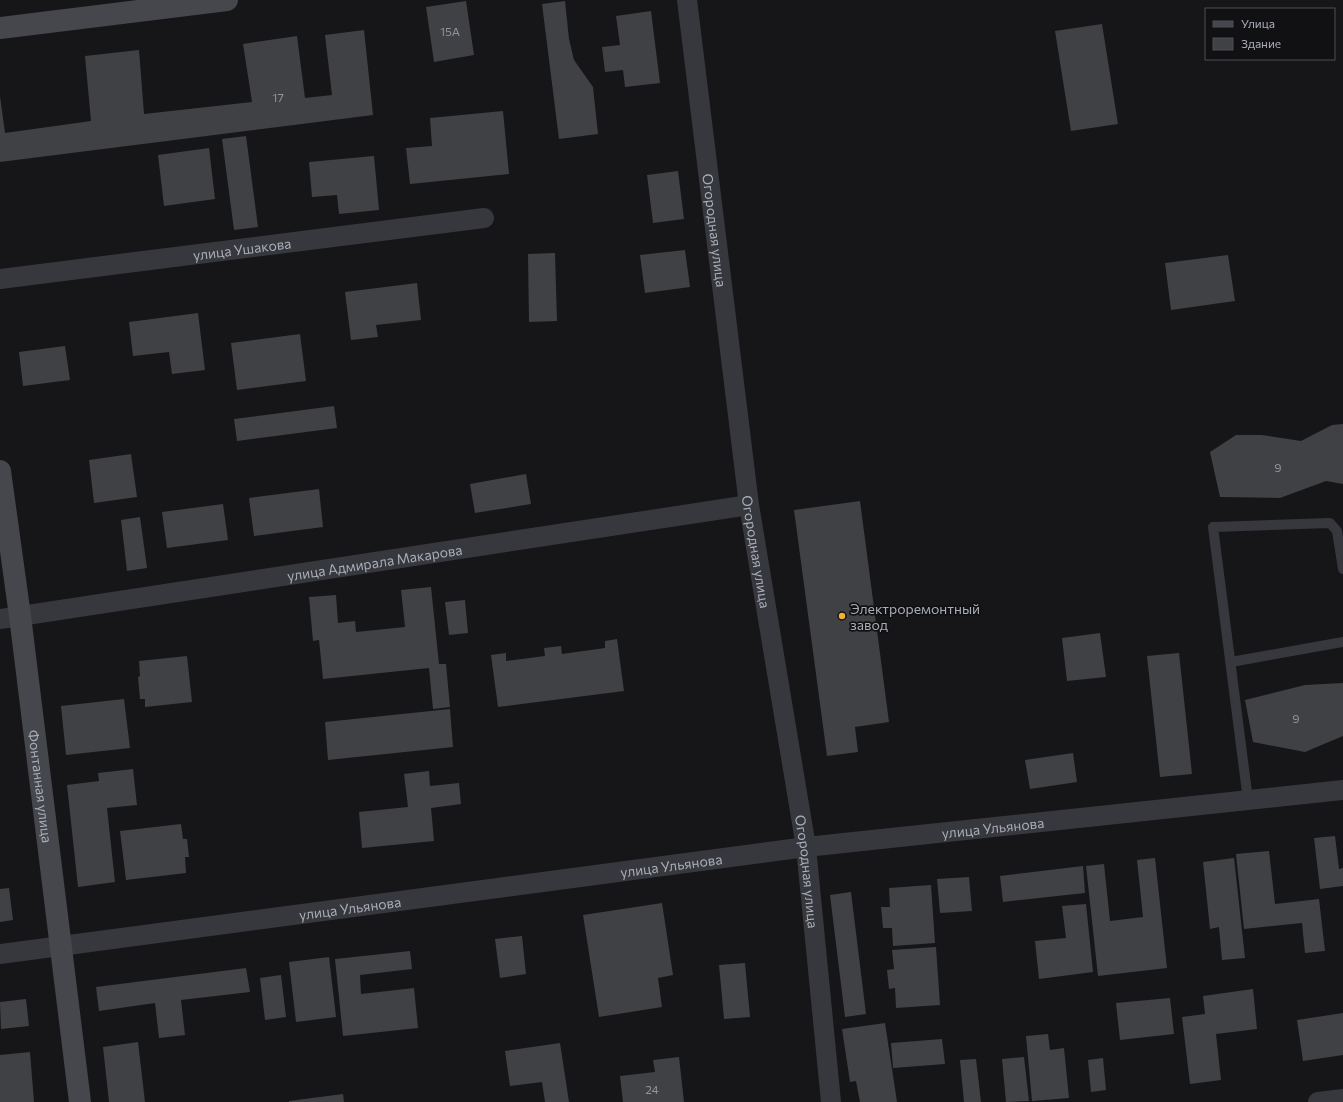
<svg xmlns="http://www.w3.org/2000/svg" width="1343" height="1102" font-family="Commissioner,sans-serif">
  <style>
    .building { fill: #404145 }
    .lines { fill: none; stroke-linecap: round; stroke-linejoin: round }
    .lane { stroke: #37383d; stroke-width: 10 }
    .street { stroke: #37383d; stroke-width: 20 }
    .secondary { stroke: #45474d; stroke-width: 22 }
    .poi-dot { fill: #f2b134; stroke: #111113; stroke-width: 1.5 }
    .labels { text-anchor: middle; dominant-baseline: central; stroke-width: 3.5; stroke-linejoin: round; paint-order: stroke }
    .number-label { font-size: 12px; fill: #8e929b }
    .street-label { font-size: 14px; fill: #a8adb8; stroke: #111113 }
    .poi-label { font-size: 14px; fill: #a8adb8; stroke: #111113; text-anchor: start }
  </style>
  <rect width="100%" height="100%" fill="#161618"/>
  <!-- building -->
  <path class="building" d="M466,1L474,55L434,62L426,7Z
    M565,1L569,39L574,60L593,87L598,134L559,139L542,4Z
    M651,11L660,83L625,87L623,70L605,72L602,47L620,45L616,16Z
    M1102,24L1118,124L1071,131L1055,31Z
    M364,30L373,115L0,162V96L5,133L91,121L85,56L139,50L144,114L252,102L243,44L297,36L305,98L332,95L325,35Z
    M503,111L509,174L410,184L406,148L432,146L430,118Z
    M246,136L258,227L234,230L222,139Z
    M209,148L215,199L164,206L158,155Z
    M374,156L379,210L339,214L337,195L312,197L309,162Z
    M678,171L684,219L653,223L647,175Z
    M685,250L690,287L645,293L640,255Z
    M555,253L557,321L529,322L528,254Z
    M1228,255L1235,301L1171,310L1165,263Z
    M417,283L421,320L376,325L378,337L351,340L345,292Z
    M198,313L205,370L172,374L169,352L133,356L129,322Z
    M300,334L306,381L237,390L231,343Z
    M65,346L70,380L23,386L19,352Z
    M334,406L337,428L237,441L234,419Z
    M1343,424V484L1326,481L1280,498L1220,497L1210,452L1236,435H1262L1301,441L1332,425Z
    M131,454L137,497L94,503L89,460Z
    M526,474L531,504L475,513L470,484Z
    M319,489L323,527L254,536L249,498Z
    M860,501L889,722L855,727L858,752L827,756L794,510Z
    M223,504L228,540L167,548L162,512Z
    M140,517L147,568L127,571L121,520Z
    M431,587L439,664H446L450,707L433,709L429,668L323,679L319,640L313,641L309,597L336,595L338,623L355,621L356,632L405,627L401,590Z
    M465,600L468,633L449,635L445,602Z
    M1100,633L1106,677L1067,681L1062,638Z
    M617,639L624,691L498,707L491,655L506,653V661L545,656L544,648L561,646L562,654L605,648V641Z
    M1179,653L1192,774L1160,777L1147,656Z
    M187,656L192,702L145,707V699H140L138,677L140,676L139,661Z
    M1343,683V736L1305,752L1253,742L1245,700L1305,685Z
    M124,699L130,748L66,755L61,706Z
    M450,709L453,747L328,760L325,722Z
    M1073,753L1077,782L1030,789L1025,760Z
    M133,769L137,805L107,808L115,882L78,887L67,785L99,781L98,773Z
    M429,771L430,786L459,783L461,804L431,808L434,841L362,848L359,812L408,807L404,774Z
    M181,824L183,839H187L189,857H185L186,873L126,880L120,831Z
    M1335,836L1339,869L1343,868V886L1320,889L1314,838Z
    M1269,851L1275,904L1319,899L1325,951L1305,953L1302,923L1244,929L1236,854Z
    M1155,858L1167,968L1098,976L1086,866L1104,864L1110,921L1143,917L1137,860Z
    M1234,858L1245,958L1222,960L1219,927L1210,929L1203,862Z
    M1083,866L1085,893L1003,902L1000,876Z
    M969,877L972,911L940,913L937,879Z
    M931,885L935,943L893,946L892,928H883L881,907H890L889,888Z
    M9,888L13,920L0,922V889Z
    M851,892L866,1014L845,1017L830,895Z
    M662,903L673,975L658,978L662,1007L599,1017L583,915Z
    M1086,904L1093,972L1039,979L1035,941L1066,938L1062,906Z
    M522,936L526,974L500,978L495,939Z
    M936,947L940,1005L896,1008L895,988L889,989L887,970L894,969L892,950Z
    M410,951L412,969L360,975L361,994L414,988L418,1028L343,1036L335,959Z
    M329,957L336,1017L296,1022L289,962Z
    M745,963L750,1017L724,1019L719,965Z
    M246,968L250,992L181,1000L185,1035L159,1038L155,1003L99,1011L96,987Z
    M281,975L286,1017L265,1020L260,978Z
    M1253,989L1257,1029L1216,1034L1221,1080L1190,1084L1182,1017L1205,1014L1203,996Z
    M1170,998L1174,1034L1120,1040L1116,1003Z
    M26,999L29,1026L1,1029L0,1002Z
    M1343,1013V1055L1303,1061L1297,1020Z
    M885,1023L897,1102H860L856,1081L850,1082L842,1029Z
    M1048,1034L1050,1050L1064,1048L1069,1098L1032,1101L1026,1036Z
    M942,1039L945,1064L893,1068L891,1043Z
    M138,1042L145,1102H109L103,1047Z
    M560,1043L569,1102H545L542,1082L510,1086L505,1051Z
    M30,1052L34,1102H0V1055Z
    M679,1057L684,1102H623L620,1076L655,1072L653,1060Z
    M1024,1057L1029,1101L1006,1102L1002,1059Z
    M1103,1058L1106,1090L1091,1092L1088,1060Z
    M976,1059L981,1102H964L960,1060Z
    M343,1094L344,1102H289V1101Z"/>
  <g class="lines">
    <!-- lane -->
    <path class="lane" d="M1231,662L1343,642
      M1248,800L1213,527L1330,523L1337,531L1343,569"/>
    <!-- street -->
    <g class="street">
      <path id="s1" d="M687,0L749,505L806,847L831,1102"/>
      <path id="s2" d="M0,279L484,218"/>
      <path id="s3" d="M0,619L749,505"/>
      <path id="s4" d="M0,954L806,847L1343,790"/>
      <path d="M1318,1102L1343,1099"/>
    </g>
    <!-- secondary -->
    <g class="secondary">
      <path d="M0,28L227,0"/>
      <path id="s5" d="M0,471L20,616L80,1102"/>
    </g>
  </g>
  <!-- markers -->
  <circle class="poi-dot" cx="842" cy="616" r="4"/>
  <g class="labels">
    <!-- number labels -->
    <g class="number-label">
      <text x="450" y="31">15А</text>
      <text x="278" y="97">17</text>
      <text x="1278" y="467">9</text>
      <text x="1296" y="718">9</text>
      <text x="652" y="1089">24</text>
    </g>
    <!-- street labels -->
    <g class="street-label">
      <text stroke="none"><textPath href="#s1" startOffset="232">Огородная улица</textPath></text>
      <text stroke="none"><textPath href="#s2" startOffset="244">улица Ушакова</textPath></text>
      <text stroke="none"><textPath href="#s1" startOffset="556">Огородная улица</textPath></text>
      <text stroke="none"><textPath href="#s3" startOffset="379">улица Адмирала Макарова</textPath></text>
      <text stroke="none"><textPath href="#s5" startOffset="318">Фонтанная улица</textPath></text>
      <text stroke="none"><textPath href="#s4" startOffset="1001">улица Ульянова</textPath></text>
      <text stroke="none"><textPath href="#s4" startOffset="677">улица Ульянова</textPath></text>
      <text stroke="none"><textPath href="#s1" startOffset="880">Огородная улица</textPath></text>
      <text stroke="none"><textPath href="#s4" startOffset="353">улица Ульянова</textPath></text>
    </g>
    <!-- poi labels -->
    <g class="poi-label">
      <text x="850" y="608">Электроремонтный<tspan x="850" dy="16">завод</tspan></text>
    </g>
  </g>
  <!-- legend -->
  <rect x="1205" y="8" width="130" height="52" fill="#111113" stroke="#4d4f55"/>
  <rect x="1213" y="21" width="20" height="6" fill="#45474d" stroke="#4d4f55"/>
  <text x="1241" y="28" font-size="12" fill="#a8adb8">Улица</text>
  <rect x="1213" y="38" width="20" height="12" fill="#404145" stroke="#4d4f55"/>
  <text x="1241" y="48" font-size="12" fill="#a8adb8">Здание</text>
</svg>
